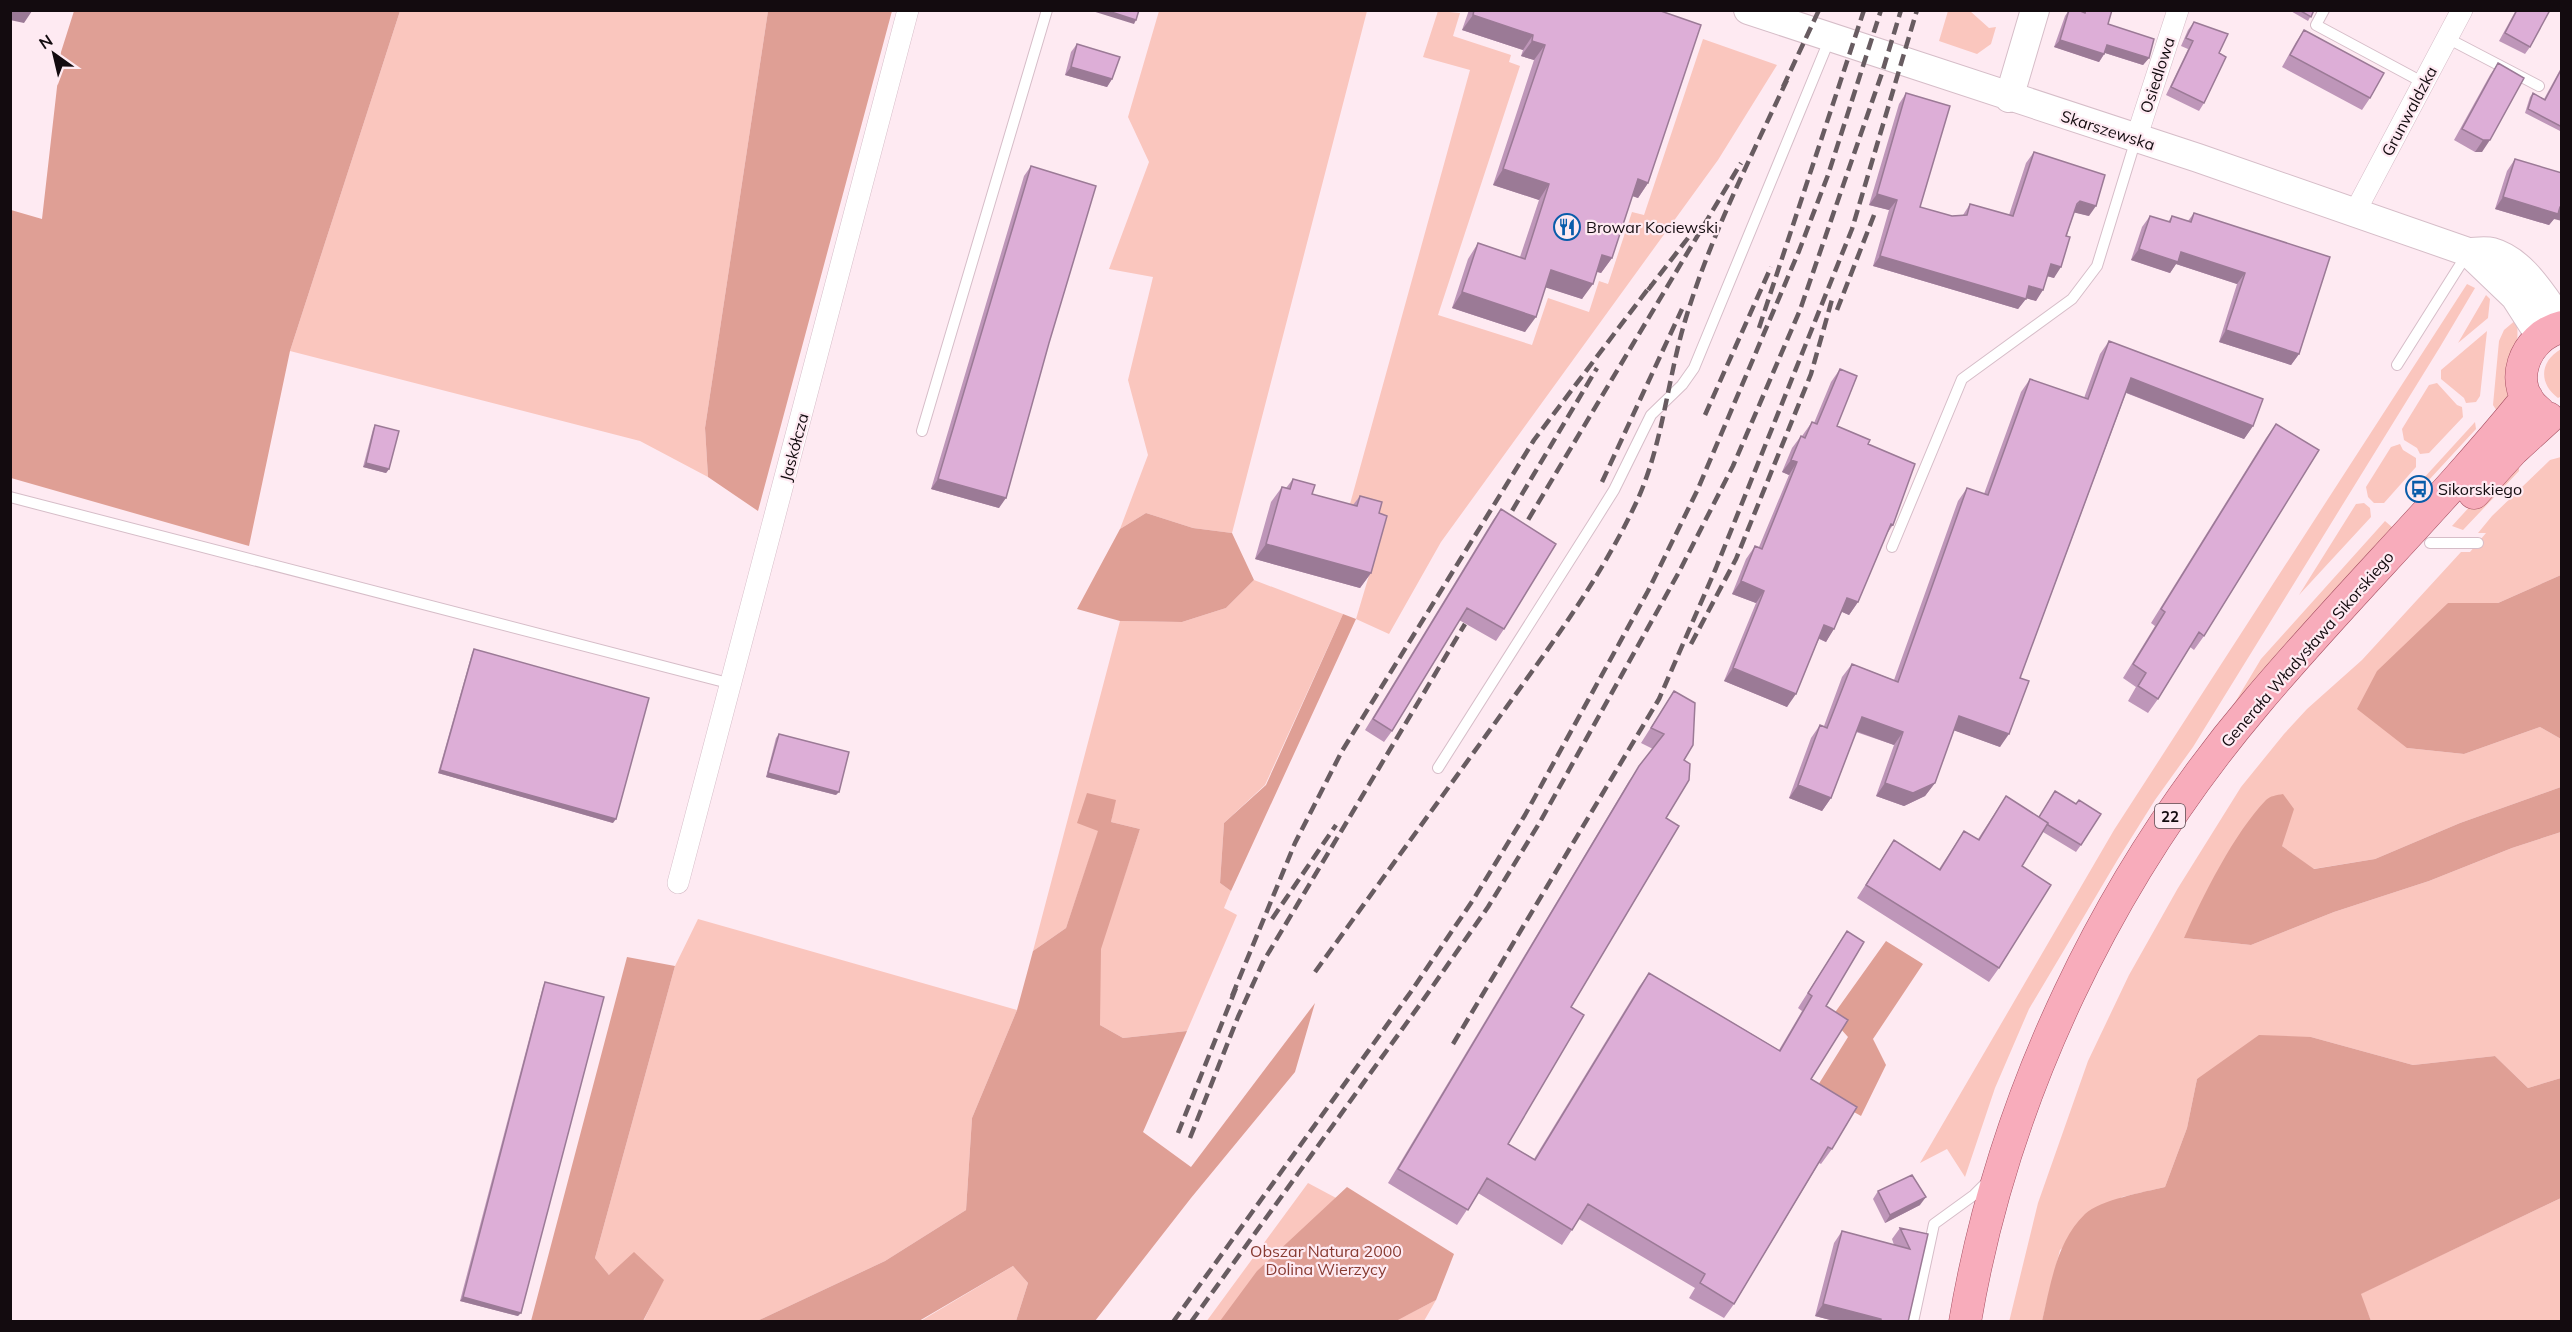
<svg xmlns="http://www.w3.org/2000/svg" width="2572" height="1332" font-family="Mulish,sans-serif">
  <style>
    .green { fill: #fac6be }
    .forest { fill: #df9f95 }
    .lines { fill: none; stroke-linecap: round; stroke-linejoin: round }
    .lane-casing { stroke: #d6bdc8; stroke-width: 12 }
    .street-casing { stroke: #d6bdc8; stroke-width: 22 }
    .secondary-casing { stroke: #d6bdc8; stroke-width: 30 }
    .primary-casing { stroke: #a55062; stroke-width: 33 }
    .lane { stroke: #fff; stroke-width: 10 }
    .street { stroke: #fff; stroke-width: 21 }
    .secondary { stroke: #fff; stroke-width: 28 }
    .primary { stroke: #f8acbb; stroke-width: 32 }
    .rail { stroke: #685c61; stroke-width: 4.5; stroke-dasharray: 12 6; stroke-linecap: butt }
    .wall { fill: #be96b9 }
    .shaded-wall { fill: #9b7a96 }
    .building { fill: #ddaed7; stroke: #9b7a96; stroke-width: 1.5 }
    .labels { text-anchor: middle; dominant-baseline: central; stroke-width: 4.5; stroke-linejoin: round; paint-order: stroke }
    .shield { fill: #feeaf2; stroke: #5a4e53; stroke-width: 1.5 }
    .shield-label { font-size: 15px; font-weight: bold; fill: #130b0f }
    .street-label { font-size: 16px; fill: #130b0f; stroke: #feeaf2 }
    .poi-label { font-size: 16px; fill: #130b0f; stroke: #feeaf2; text-anchor: start }
    .park-label { font-size: 16px; fill: #873a31; stroke: #feeaf2 }
  </style>
  <rect width="100%" height="100%" fill="#feeaf2"/>
  <!-- green -->
  <path class="green" d="M400,11H768L705,428L708,477L640,441L290,351Z
    M1159,11H1367L1232,533L1193,528L1146,513L1120,529L1148,455L1128,380L1153,277L1109,269L1149,162L1128,117Z
    M1438,11L1460,13L1453,36L1511,55L1509,62L1520,66L1438,315L1532,345L1548,298L1589,312L1599,281L1608,284L1632,212L1644,215L1703,39L1777,65L1718,160L1441,542L1389,634L1356,619L1384,525L1376,523L1379,511L1350,504L1470,70L1423,57Z
    M1948,11H1970L1989,28L1996,27L1991,44L1977,54L1939,41Z
    M2467,284L2475,288L2440,347L2193,747L2155,800L2118,859L2029,1009L1995,1088L1965,1177L1947,1149L1920,1163L2114,830Z
    M2486,295L2490,299L2488,318L2458,343Z
    M2517,319C2519,349 2515,389 2500,416L2493,405L2499,341L2504,330Z
    M2487,331L2480,396L2476,402L2466,403L2464,398L2441,379V370Z
    M2561,349L2562,396L2558,398C2539,384 2539,362 2561,349Z
    M2437,383L2457,405L2462,407L2463,417L2429,453L2420,454L2417,448L2404,440L2402,429L2429,385Z
    M2475,422L2476,429L2416,494L2412,491Z
    M2400,444L2403,450L2416,458V467L2384,503H2374L2368,497L2366,487L2391,447Z
    M2561,457V575L2498,603H2448L2407,748L2464,754L2540,727L2561,739V787L2460,823L2375,859L2313,869L2282,846L2184,938L2251,945L2334,912L2429,881L2512,848L2561,832V1078L2528,1088L2495,1056L2413,1065L2311,1037L2197,1079L2187,1128L2165,1187L2122,1197L2060,1250L2042,1321L2009,1322L2038,1203L2088,1061L2129,975L2178,888L2241,787L2284,734L2307,709L2362,660L2461,552H2470L2486,533H2478L2492,516L2550,460Z
    M2519,466V471L2463,530L2452,526L2483,492Z
    M2364,503L2370,508L2371,517L2299,595L2356,504Z
    M2385,521L2393,528L2198,764L2261,659Z
    M1254,580L1343,614L1265,785L1224,823L1220,883L1231,891L1224,908L1237,915L1187,1031L1123,1038L1100,1025V949L1140,829L1111,822L1115,800L1099,830L1066,928L1033,951L1120,621L1182,622L1226,608Z
    M698,919L1017,1010L972,1118L966,1210L885,1261L757,1321L643,1322L663,1280L609,1275L595,1258L675,966Z
    M1308,1183L1443,1255L1405,1316L1436,1300L1424,1321L1206,1322Z
    M2561,1198V1321H2371L2360,1294Z
    M1013,1266L1028,1283L1016,1321L919,1322Z"/>
  <!-- forest -->
  <path class="forest" d="M74,11H400L290,351L249,546L11,478V210L42,219L61,52Z
    M768,11H892L758,511L708,477L705,428Z
    M1146,513L1193,528L1232,533L1254,580L1226,608L1182,622L1120,621L1077,609L1120,529Z
    M2561,575V739L2540,727L2464,754L2407,748L2357,709L2377,671L2448,603H2498Z
    M1343,614L1356,619L1231,891L1220,883L1224,823L1266,785Z
    M2561,787V832L2512,848L2429,881L2334,912L2251,945L2184,938C2203,896 2234,833 2266,800C2270,796 2277,795 2283,794L2294,809L2282,846L2314,869L2375,859L2460,823Z
    M1087,793L1116,800L1111,822L1140,829L1101,949L1100,1025L1123,1038L1187,1031L1143,1132L1191,1167L1315,1003L1295,1072L1191,1198L1095,1321H1016L1028,1283L1013,1266L919,1321H757L885,1261L966,1210L972,1118L1017,1010L1033,951L1066,928L1098,831L1077,823Z
    M1886,941L1923,964L1873,1039L1886,1065L1861,1116L1815,1090L1848,1037L1831,1018Z
    M627,957L675,966L595,1258L609,1275L634,1252L664,1280L643,1321H531Z
    M2259,1035L2311,1037L2413,1065L2495,1056L2528,1088L2561,1078V1198L2361,1294L2371,1321H2042C2051,1284 2056,1242 2085,1214C2100,1200 2144,1192 2165,1187L2187,1128L2197,1079Z
    M1347,1187L1454,1254L1436,1300L1396,1321H1220L1257,1271Z"/>
  <g class="lines">
    <defs>
      <path id="lane" d="M2324,10L2316,25L2424,83
        M2447,38L2539,86
        M2397,365L2467,254
        M922,431L1047,10
        M10,497L732,684
        M2430,543H2478
        M1892,547L1962,379L2072,299L2097,266L2136,139
        M1438,768L1594,522L1614,490L1651,415L1682,385L1694,368L1830,38
        M1913,1322L1934,1224L1974,1195L1990,1179"/>
      <path id="street" d="M2136,139L2178,10
        M2355,212L2462,10
        M678,883L908,10"/>
      <path id="secondary" d="M1748,10L2198,158L2468,252C2475,252 2485,250 2492,252C2524,261 2543,297 2562,322
        M2009,98L2035,10
        M2468,252L2515,297L2540,336"/>
      <path id="primary" d="M2539,412C2505,386 2524,336 2562,327
        M2474,493L2513,450L2548,418
        M1965,1322C2003,1096 2108,878 2255,704C2343,599 2441,504 2527,398"/>
    </defs>
    <!-- lane casing -->
    <use href="#lane" class="lane-casing"/>
    <!-- street casing -->
    <use href="#street" class="street-casing"/>
    <!-- secondary casing -->
    <use href="#secondary" class="secondary-casing"/>
    <!-- primary casing -->
    <use href="#primary" class="primary-casing"/>
    <!-- lane -->
    <use href="#lane" class="lane"/>
    <!-- street -->
    <use href="#street" class="street"/>
    <!-- secondary -->
    <use href="#secondary" class="secondary"/>
    <!-- primary -->
    <use href="#primary" class="primary"/>
    <!-- rail -->
    <path class="rail" d="M1783,87L1819,10
      M1648,290L1688,238
      M1837,310L1876,210
      M1759,328L1864,10
      M1705,415L1771,267
      M1602,482L1682,309
      M1503,526L1597,368
      M1519,535L1741,163
      M1691,644L1736,559L1811,374L1833,296
      M1272,919L1336,825
      M1315,972C1375,889 1435,806 1495,723C1545,653 1599,582 1636,503C1663,445 1667,381 1685,321C1710,237 1750,159 1787,80
      M1232,996L1295,843L1342,751L1534,440L1651,285
      M1453,1044L1659,699L1716,568L1852,229L1917,10
      M1178,1133L1236,988
      M1190,1138L1238,1017L1263,962L1465,624
      M1173,1322L1410,993L1473,900L1525,815L1648,591L1697,491L1799,251L1828,175L1881,10
      M1191,1322L1421,1003L1488,907L1540,822L1679,572L1733,466L1800,310L1882,73L1901,10"/>
  </g>
  <!-- wall -->
  <path class="wall" d="M1469,10H1658L1648,183L1638,198L1632,196L1612,258L1601,273L1597,272L1582,299L1546,287L1525,332L1452,308L1468,259L1478,243L1520,257L1539,200L1493,185L1534,60L1521,56L1523,50L1462,30Z
    M2069,10H2078L2083,12V10H2112L2108,24L2149,58L2143,65L2105,53L2099,62L2054,47L2065,16Z
    M2289,10H2314L2308,21Z
    M2516,10H2550L2530,47L2525,54L2499,41Z
    M2194,22L2219,53L2204,103L2199,111L2166,95L2188,49L2181,46L2188,30Z
    M2304,30L2370,98L2362,110L2282,67L2296,42Z
    M1077,44L1112,79L1107,87L1065,75L1071,52Z
    M2498,63L2482,152H2475L2454,140L2490,75Z
    M2562,66V132L2525,113L2530,97L2533,93L2544,99Z
    M1906,93L1920,207L1952,216L1963,215L1970,204L2009,215L2026,163L2034,152L2089,216L2074,212L2054,278L2047,276L2036,301L2026,298L2018,309L1873,266L1889,210L1869,205L1899,104Z
    M2515,159L2554,219L2549,225L2495,209L2507,171Z
    M1031,166L999,508L931,489L1024,176Z
    M2194,213L2330,257L2299,354L2291,365L2219,342L2237,284L2176,264L2170,273L2131,260L2142,227L2150,216L2168,222L2172,216L2188,221Z
    M2109,341L2253,426L2244,439L2126,393L2020,678L2000,747L1954,730L1935,783L1925,796L1904,806L1876,796L1894,745L1856,732L1831,798L1822,811L1789,798L1811,738L1820,725L1824,726L1842,677L1852,664L1894,680L1958,501L1967,488L1984,494L2021,392L2030,379L2084,398L2100,354Z
    M1840,369L1837,426L1868,444L1893,525L1886,535L1858,602L1849,615L1842,612L1826,642L1819,639L1787,707L1724,681L1756,603L1732,594L1746,559L1755,546L1759,547L1789,475L1782,472L1792,448L1801,436H1802L1812,422L1814,423L1831,382Z
    M2276,424L2204,636L2194,650L2190,647L2158,699L2148,713L2128,701L2136,687L2123,678L2155,626L2151,623L2266,438Z
    M375,425L389,469L386,473L363,467L373,429Z
    M1293,479L1312,494L1353,505L1360,496L1379,513L1371,573L1360,588L1255,559L1271,502L1282,487L1286,488Z
    M1501,509L1504,629L1496,641L1459,620L1392,731L1384,742L1365,730L1493,520Z
    M474,649L613,823L438,773L472,653Z
    M1674,691L1684,760L1666,818L1571,1007L1508,1144L1534,1159L1639,987L1649,973L1779,1050L1802,1011L1798,1008L1847,931L1826,1006L1811,1079L1832,1149L1821,1164L1819,1163L1734,1304L1724,1318L1689,1298L1695,1288L1579,1219L1562,1245L1478,1193L1457,1225L1388,1183L1629,781L1653,749L1641,743Z
    M779,734L836,795L766,777L776,738Z
    M2055,791L2081,845L2076,852L2043,832L2022,866L1999,968L1989,982L1857,898L1894,840L1939,869L1964,831L1978,839L2006,796L2039,817Z
    M545,982L518,1316L460,1301L543,986Z
    M1878,1191L1920,1205L1885,1223L1873,1199Z
    M1900,1228L1928,1234L1908,1322H1838L1815,1316L1834,1243L1842,1231L1894,1245L1892,1239Z"/>
  <!-- shaded-wall -->
  <path class="shaded-wall" d="M10,10H28L32,11L24,23L10,20Z
    M1089,10H1105L1136,20L1134,24Z
    M1473,15L1533,35L1523,50L1462,30Z
    M2060,40L2104,54L2099,62L2054,47Z
    M1532,41L1545,45L1534,60L1521,56Z
    M2107,45L2149,58L2143,65L2102,52Z
    M1071,67L1112,79L1107,87L1065,75Z
    M2483,140H2490L2482,152H2475Z
    M1503,169L1549,184L1539,200L1493,185Z
    M1638,179L1648,183L1638,198L1627,194Z
    M1877,194L1897,200L1889,210L1869,205Z
    M2503,197L2562,207V221L2554,219L2549,225L2495,209Z
    M2080,201L2096,206L2089,216L2072,212Z
    M2139,249L2181,252L2245,273L2237,284L2176,264L2170,273L2131,260Z
    M1602,255L1612,258L1601,273L1592,270Z
    M1880,256L2026,299L2018,309L1873,266Z
    M2051,264L2061,267L2054,278L2043,275Z
    M1551,270L1593,284L1582,299L1541,286Z
    M2029,286L2043,290L2036,301L2022,297Z
    M1462,292L1536,317L1525,332L1452,308Z
    M2226,330L2299,354L2291,365L2219,342Z
    M2131,378L2253,426L2244,439L2122,391Z
    M1791,460L1797,462L1789,475L1782,472Z
    M366,463L389,469L386,473L363,467Z
    M938,479L1006,498L999,508L931,489Z
    M1266,544L1371,573L1360,588L1255,559Z
    M1741,581L1764,591L1756,603L1732,594Z
    M1847,598L1858,602L1849,615L1838,610Z
    M1824,625L1834,629L1826,642L1816,637Z
    M1733,668L1796,694L1787,707L1724,681Z
    M1959,716L2009,734L2000,747L1950,729Z
    M1862,717L1903,732L1894,745L1853,730Z
    M440,770L616,819L613,823L438,773Z
    M768,773L839,792L836,795L766,777Z
    M1885,783H1935L1925,796L1904,806L1876,796Z
    M1798,785L1831,798L1822,811L1789,798Z
    M1926,1197L1920,1205L1885,1223L1890,1215Z
    M463,1297L521,1313L518,1316L460,1301Z
    M1823,1304L1881,1319L1880,1322H1838L1815,1316Z"/>
  <!-- building -->
  <path class="building" d="M1105,10H1139L1136,20Z
    M1474,10H1658L1701,25L1648,183L1638,179L1612,258L1602,255L1593,284L1551,270L1536,317L1462,292L1478,243L1525,259L1549,184L1503,169L1545,45L1532,41L1533,35L1473,15Z
    M2069,10H2078L2085,13L2086,10H2112L2108,24L2154,39L2149,58L2107,45L2104,54L2060,40Z
    M2299,10H2314L2311,17Z
    M2517,10H2550L2530,47L2505,33Z
    M2194,22L2228,34L2219,53L2226,57L2204,103L2171,87L2193,41L2186,38Z
    M2304,30L2384,73L2370,98L2290,55Z
    M1077,44L1120,57L1112,79L1071,67Z
    M2498,63L2524,78L2490,140H2483L2462,129Z
    M2562,68V127L2528,109L2533,93L2545,100Z
    M1906,93L1950,106L1920,207L1952,216L1967,215L1970,204L2013,216L2034,152L2105,175L2096,206L2080,201L2077,204L2066,236L2070,237L2061,267L2051,264L2043,290L2029,286L2026,299L1880,256L1897,200L1877,194Z
    M2515,159L2562,173V207H2560L2558,214L2503,197Z
    M1031,166L1096,186L1049,343L1006,498L938,479Z
    M2194,213L2330,257L2299,354L2226,330L2245,273L2181,252L2178,262L2139,249L2150,216L2170,222L2172,216L2191,222Z
    M2109,341L2263,399L2253,426L2131,378L2020,678L2029,681L2009,734L1959,716L1935,783L1913,793L1885,783L1903,732L1862,717L1831,798L1798,785L1820,725L1827,728L1852,664L1898,682L1967,488L1988,495L2030,379L2088,399Z
    M1840,369L1857,376L1837,426L1870,440L1868,444L1915,464L1893,525L1891,524L1858,602L1847,598L1834,629L1824,625L1796,694L1733,668L1764,591L1741,581L1755,546L1762,549L1797,462L1791,460L1801,436L1805,438L1812,422L1817,424Z
    M2276,424L2319,450L2204,636L2199,632L2158,699L2138,686L2146,673L2133,664L2165,612L2161,609Z
    M375,425L399,431L389,469L366,463Z
    M1293,479L1315,485L1312,494L1357,506L1360,496L1382,502L1379,513L1387,516L1371,573L1266,544L1282,487L1290,489Z
    M1501,509L1556,544L1504,629L1467,608L1392,731L1373,719Z
    M474,649L649,698L616,819L440,770Z
    M1674,691L1695,703L1693,745L1684,760L1690,764L1689,780L1666,818L1679,826L1571,1007L1584,1015L1508,1144L1535,1160L1649,973L1780,1051L1812,996L1808,993L1847,931L1864,942L1826,1006L1848,1020L1811,1079L1857,1107L1832,1149L1828,1147L1734,1304L1700,1283L1705,1274L1588,1204L1572,1230L1487,1178L1468,1210L1398,1169L1639,766L1664,734L1651,728Z
    M779,734L849,752L839,792L768,773Z
    M2055,791L2076,804L2079,800L2101,814L2081,845L2048,825V823L2039,817Z
    M2006,796L2048,823L2022,866L2051,885L1999,968L1866,885L1894,840L1940,870L1964,831L1979,840Z
    M545,982L604,997L521,1313L463,1297Z
    M1912,1175L1926,1197L1890,1215L1878,1191Z
    M1900,1228L1928,1234L1908,1322H1881V1319L1823,1304L1842,1231L1910,1249Z"/>
  <!-- icons -->
  <defs>
    <symbol id="restaurant-ring" viewBox="-11 -11 22 22"><circle r="9.5" fill="#feeaf2" stroke="#095caa" stroke-width="1.5"/><path d="M-5-6h1v4h1v-4h1v4h1v-4h1v5L-1.5 .5V6h-2V.5L-5-1ZM5-6V6H3V1.5H1.5Q1.5-4 5-6Z" fill="#095caa"/></symbol>
    <symbol id="bus-ring" viewBox="-11 -11 22 22"><circle r="9.5" fill="#feeaf2" stroke="#095caa" stroke-width="1.5"/><path d="M-5-6H5V4H4V6H2V4H-2V6H-4V4H-5ZM-3.5-4V0h7V-4ZM-3.5 1.2v1.5H-2V1.2ZM2 1.2v1.5H3.5V1.2Z" fill="#095caa"/></symbol>
  </defs>
  <g fill-rule="evenodd">
    <use href="#restaurant-ring" x="1552" y="212" width="30" height="30"/>
    <use href="#bus-ring" x="2404" y="474" width="30" height="30"/>
  </g>
  <g class="labels">
    <!-- shield labels -->
    <rect class="shield" x="2155" y="804" width="30" height="24" rx="4.5"/>
    <g class="shield-label">
      <text x="2170" y="816">22</text>
    </g>
    <!-- street labels -->
    <g class="street-label">
      <text transform="translate(2157 75) rotate(-72)">Osiedlowa</text>
      <text transform="translate(2409 111) rotate(-62)">Grunwaldzka</text>
      <text transform="translate(2108 130) rotate(18)">Skarszewska</text>
      <text transform="translate(794 447) rotate(-75)">Jaskółcza</text>
      <text transform="translate(2307 649) rotate(-49)">Generała Władysława Sikorskiego</text>
    </g>
    <!-- poi labels -->
    <g class="poi-label">
      <text x="1586" y="227">Browar Kociewski</text>
      <text x="2438" y="489">Sikorskiego</text>
    </g>
    <!-- park labels -->
    <g class="park-label">
      <text x="1326" y="1251">Obszar Natura 2000<tspan x="1326" dy="18">Dolina Wierzycy</tspan></text>
    </g>
  </g>
  <!-- border -->
  <rect width="2572" height="1332" fill="none" stroke="#130b0f" stroke-width="24"/>
  <!-- north arrow -->
  <g transform="translate(54 54) rotate(326)" stroke="#feeaf2" stroke-width="4.5" paint-order="stroke">
  <path d="M0-4.5L10 22L0 15L-10 22Z" fill="#130b0f"/>
  <text y="-9" font-size="16" font-weight="bold" text-anchor="middle" fill="#130b0f">N</text>
  </g>
</svg>
